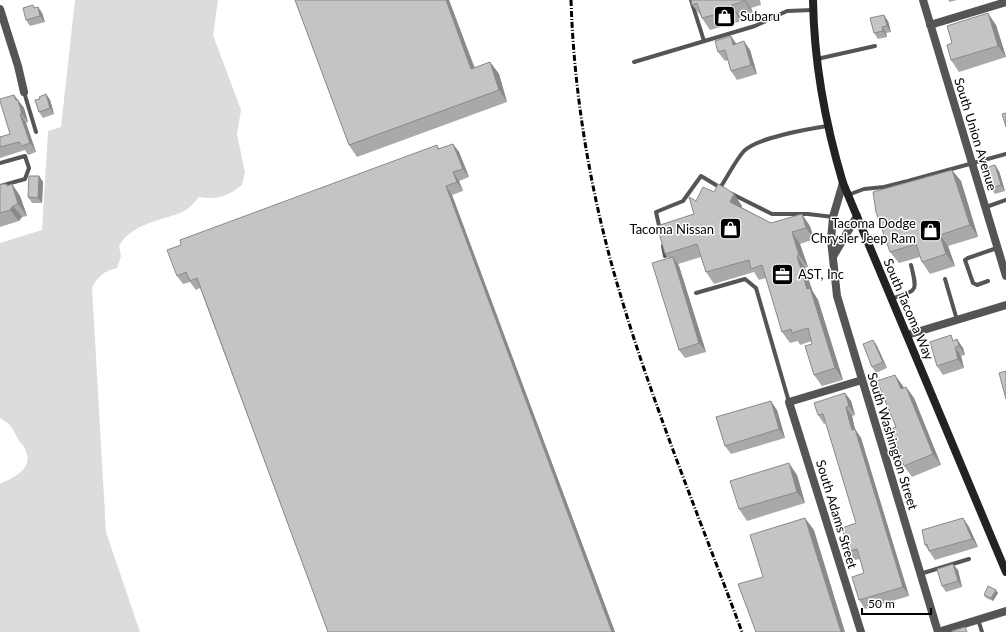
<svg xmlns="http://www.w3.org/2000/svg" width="1006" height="632" font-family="Lato,sans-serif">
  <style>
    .green { fill: #dcdcdc }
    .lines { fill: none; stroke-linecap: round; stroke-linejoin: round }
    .service { stroke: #555; stroke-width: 4 }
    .minor { stroke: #555; stroke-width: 8 }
    .tertiary { stroke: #555; stroke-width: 8 }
    .secondary { stroke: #222; stroke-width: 8 }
    .rail { stroke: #000; stroke-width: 3; stroke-dasharray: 6 2 1 2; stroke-linecap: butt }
    .wall { fill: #a9a9a9 }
    .shaded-wall { fill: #898989 }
    .building { fill: #c4c4c4; stroke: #898989 }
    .labels { text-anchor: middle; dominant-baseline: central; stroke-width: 3; stroke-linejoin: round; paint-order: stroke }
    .poi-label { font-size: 13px; fill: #000; stroke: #fff; text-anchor: start }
    .street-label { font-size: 13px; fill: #000; stroke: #fff }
  </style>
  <rect width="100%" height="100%" fill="#fff"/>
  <!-- green -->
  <path class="green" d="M75,0H218L213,35L241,110L237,134L245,173L242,185C228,196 218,200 199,197C194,203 188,210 180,213C158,221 132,224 119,246L121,256L117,268C104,271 98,276 92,288L106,532L140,632H0V484C14,477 35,469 25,449C24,445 20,443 18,439C12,428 12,425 0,418V243L42,230L48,131L61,127Z"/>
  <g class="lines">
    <!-- service -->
    <path class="service" d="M691,0L704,41
      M817,59L875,46
      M634,62L755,26L787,11L813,10
      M24,92L36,132
      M0,163L25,156L29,168L25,179L0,186
      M720,188C728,176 735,161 744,151C757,138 808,129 827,126
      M730,193L772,214H808L833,217
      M848,195L864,189L884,187L908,181L1006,154
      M986,207L1006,200
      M660,230L656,212L683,201L701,176L721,188
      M663,246L665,256
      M945,279L957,320
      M988,281L977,285L973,283L965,260L968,258L997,248
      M696,293L745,279L756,288L789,402
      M891,299C917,290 918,293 911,265
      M920,574L969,559
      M978,619L982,632"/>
    <!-- minor -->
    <path class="minor" d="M923,0L1006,276
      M0,9L18,66L24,92
      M930,25L1006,2
      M907,335L1006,305
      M861,632L789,402L862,380
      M938,632L1006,611"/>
    <!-- tertiary -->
    <path class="tertiary" d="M843,183L833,217L831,240L837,296L938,632
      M834,255L857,216"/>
    <!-- secondary -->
    <path class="secondary" d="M813,0C814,63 825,123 843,183L1006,572"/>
    <!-- rail -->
    <path class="rail" d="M571,0C574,97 591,196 619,290C653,406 700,519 742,632"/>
  </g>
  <!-- wall -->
  <path class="wall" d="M295,0H449L475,68L490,62L499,74L507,102L357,157L349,145Z
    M691,0H760L761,5L751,8L753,13L740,17L742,21L710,30L702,18L701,16L692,5Z
    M948,0H957L950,2Z
    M33,5L35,8L38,7L42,13L45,22L30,26L26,20Z
    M888,21L891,32L886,33L887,37L878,39L874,33Z
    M996,25L1006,57L959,72L951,60L952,43Z
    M731,36L736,44L750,50L757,74L737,80L731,71L728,60L725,61L718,52Z
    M46,94L50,100L54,114L43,118L39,112L40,99Z
    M14,95L24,108L28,122L26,123L36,152L28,155L25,150L0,158V137L10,134Z
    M453,144L459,152L469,177L459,181L463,191L452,195L615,632H328L200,288L196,290L190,282L183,284L177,276L437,145L439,149Z
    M999,171L1005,191L995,194L991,188Z
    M39,176L43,182L42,203H32L28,197Z
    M961,181L978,237L948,246L955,266L930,274L922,262L920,257L899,263L890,252Z
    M7,184L8,186L12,184L20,196L27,216L22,217L19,221L0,227V185Z
    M714,192L734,194L742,206L741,207L771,223L810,226L814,239L800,244L808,267L805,268L812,290L818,300L843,380L822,386L814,375L812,344V341L800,345L798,341L790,343L782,332L766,278L759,280L754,272L714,284L706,272L701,257L678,264L679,266L706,352L685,358L679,350L668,258L665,254L694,214L696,201Z
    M873,340L877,346L887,368L876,373L872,367Z
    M954,340L963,348L965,355L961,356L964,368L943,375L937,366Z
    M903,386V388L906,387L914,398L941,465L912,477L904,466L896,427Z
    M845,393L851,401L855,415L852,416L854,425L855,429L861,438L909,596L865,609L859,600L864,573L860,559L855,560L849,551L856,523L826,423L824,424L818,415Z
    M777,410L785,438L731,454L725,446Z
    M797,475L805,503L747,521L739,509Z
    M963,518L969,527L978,547L935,560L925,545Z
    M958,570L962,587L946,592L942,586Z
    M998,593L993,601L986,598L984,595Z"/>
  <!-- shaded-wall -->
  <path class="shaded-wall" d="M446,0H449L479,81L471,69Z
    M744,0H745L751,8L753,13Z
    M732,5L740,17L742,21L733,10Z
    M38,7L42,13L45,22L40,16Z
    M988,13L996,25L1006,57L998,46Z
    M884,15L888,21L891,32L887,26Z
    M882,27L886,33L887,37L883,31Z
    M731,36L737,45H733Z
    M744,41L750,50L757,74L751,65Z
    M490,62L499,74L507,102L499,90Z
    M46,94L50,100L54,114L50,108Z
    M14,95L24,108L28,122L22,114L16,100Z
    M20,114L26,123L36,152L30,143Z
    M453,144L459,152L469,177L463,169Z
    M995,165L999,171L1005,191L1001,185Z
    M952,170L961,181L978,237L970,225Z
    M453,172L459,181L463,191L457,182Z
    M39,176L43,182L42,203L38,198Z
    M12,184L20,196L27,216L18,204Z
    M446,186L452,195L615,632H612Z
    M734,194L742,206L738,213L730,202Z
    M13,206L22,217L19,221L10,210Z
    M802,214L810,226L814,239L806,228Z
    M792,232L800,244L808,267L799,255Z
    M940,235L948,246L955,266L946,254Z
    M797,256L805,268L812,290L818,300L843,380L835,368L807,289Z
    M673,257L679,266L706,352L699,343Z
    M957,339L963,348L965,355L959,346Z
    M873,340L877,346L887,368L883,362Z
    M955,347L961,356L964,368L958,359Z
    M895,375L903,386L908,400L901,389Z
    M906,387L914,398L941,465L933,454Z
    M845,393L851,401L855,415L849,406Z
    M771,401L777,410L785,438L779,429Z
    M846,407L852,416L854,425L858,439L852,430L848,416Z
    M855,429L861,438L909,596L903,587Z
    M789,463L797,475L805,503L797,492Z
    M805,518L814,530L845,632H841Z
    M963,518L969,527L978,547L972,539Z
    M953,564L958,570L962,587L958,581Z
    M996,590L998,593L993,601L991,598Z"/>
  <!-- building -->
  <path class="building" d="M295,0H446L471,69L490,62L499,90L349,145Z
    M691,0H744V1L732,5L733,10L702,18L697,3L692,5Z
    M33,5L34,8L38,7L40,16L26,20L23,8Z
    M988,13L998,46L951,60L947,45L952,43L947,26Z
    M884,15L887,26L882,27L883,31L874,33L870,18Z
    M731,36L733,45L744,41L751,65L731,71L725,50L718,52L715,41Z
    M46,94L50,108L39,112L35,100L40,99L39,97Z
    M14,95L16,100H18L22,114H20L30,143L22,146L19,142L0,147V137L10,134L0,101V99Z
    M1006,113V127L1002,114Z
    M453,144L463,169L453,172L457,182L446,186L612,632H328L197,278L190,281L186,272L177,276L167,250L181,245L180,240L437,145L438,149Z
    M995,165L1001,185L991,188L985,168Z
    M952,170L970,225L940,235L946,254L922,262L916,244L890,252L876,212L873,192Z
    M29,176H39L38,198L28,197Z
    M3,184H7V186L12,184L18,204L13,206L10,210L0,213V185Z
    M718,184L727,189L734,194L730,202L771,223L802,214L806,228L792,232L799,255L797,256L807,289L810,288L835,368L814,375L805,346L812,344L808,328L792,333L791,329L782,332L762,265L751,269L749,260L706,272L697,244L665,254L657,226L694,214L689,197L696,201L703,187L714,192Z
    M673,257L699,343L679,350L652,263Z
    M951,335L953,341L957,339L959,346L955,347L958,359L937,366L930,342Z
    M873,340L883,362L872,367L863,344Z
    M1006,371V399L999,373Z
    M895,375L901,389L906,387L933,454L904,466L891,429L896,427L877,381Z
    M845,393L849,406L846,407L848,416L852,430L855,429L903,587L859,600L852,577L864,573L857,549L849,551L842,528L856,523L823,414L818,415L814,403Z
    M771,401L779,429L725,446L716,417Z
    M789,463L797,492L739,509L730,481Z
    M805,518L841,632H756L738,584L763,577L750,535Z
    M963,518L972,539L929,551L927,544L925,545L922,530Z
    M953,564L958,581L942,586L937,569Z
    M988,586L996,590L991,598L984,595Z
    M965,627L967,632H952V631Z"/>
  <!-- icons -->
  <defs>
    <symbol id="shop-square" viewBox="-11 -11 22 22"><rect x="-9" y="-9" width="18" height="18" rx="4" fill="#000" stroke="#fff"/><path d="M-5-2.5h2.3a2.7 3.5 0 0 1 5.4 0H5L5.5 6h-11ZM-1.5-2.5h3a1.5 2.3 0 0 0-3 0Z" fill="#fff"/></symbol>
    <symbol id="office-square" viewBox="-11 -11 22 22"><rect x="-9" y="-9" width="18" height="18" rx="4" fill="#000" stroke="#fff"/><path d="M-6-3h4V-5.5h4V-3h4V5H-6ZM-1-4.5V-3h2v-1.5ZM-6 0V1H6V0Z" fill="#fff"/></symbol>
  </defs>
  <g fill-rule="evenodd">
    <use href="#shop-square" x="712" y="4" width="25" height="25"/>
    <use href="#shop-square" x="718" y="216" width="25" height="25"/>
    <use href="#shop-square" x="918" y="218" width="25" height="25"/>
    <use href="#office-square" x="770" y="262" width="25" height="25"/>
  </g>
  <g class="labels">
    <!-- poi labels -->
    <g class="poi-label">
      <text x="740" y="16">Subaru</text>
      <text x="916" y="223" text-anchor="end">Tacoma Dodge<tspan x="916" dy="15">Chrysler Jeep Ram</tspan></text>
      <text x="714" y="229" text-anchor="end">Tacoma Nissan</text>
      <text x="798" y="274">AST, Inc</text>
    </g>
    <!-- street labels -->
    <g class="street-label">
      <text transform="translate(976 134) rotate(73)">South Union Avenue</text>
      <text transform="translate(909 309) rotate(67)">South Tacoma Way</text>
      <text transform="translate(893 441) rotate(73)">South Washington Street</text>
      <text transform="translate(837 514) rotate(73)">South Adams Street</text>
    </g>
  </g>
  <!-- scale -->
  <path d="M862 608v6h69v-6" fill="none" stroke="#000000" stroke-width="2"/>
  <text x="868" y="608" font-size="12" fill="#000000" stroke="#ffffff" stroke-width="3" paint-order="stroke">50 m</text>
</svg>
